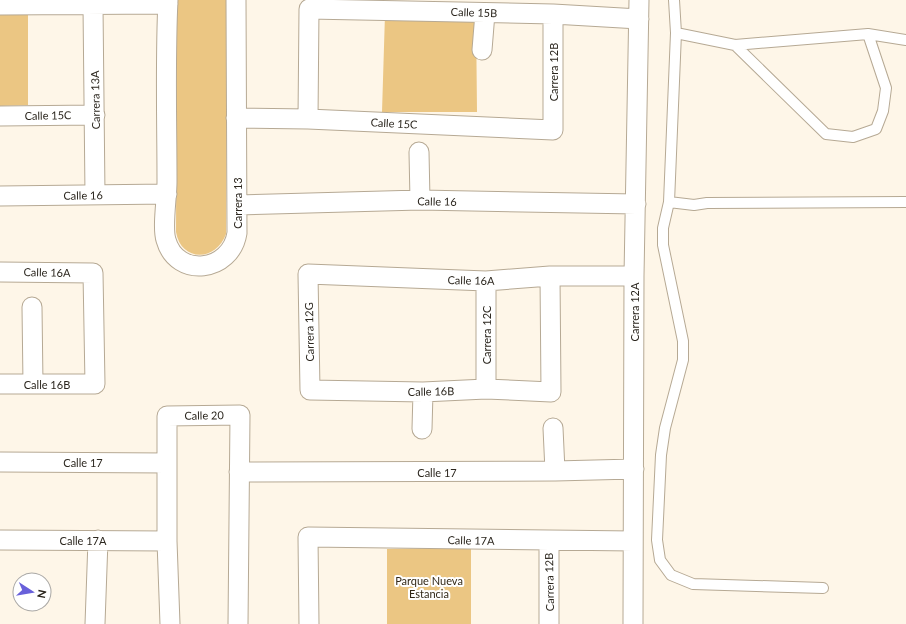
<svg xmlns="http://www.w3.org/2000/svg" width="906" height="624" font-family="Lato,sans-serif">
  <style>
    .green { fill: #ebc683 }
    .lines { fill: none; stroke-linecap: round; stroke-linejoin: round }
    .lane-casing { stroke: #b6a994; stroke-width: 12 }
    .street-casing { stroke: #b6a994; stroke-width: 21 }
    .lane { stroke: #fff; stroke-width: 10 }
    .street { stroke: #fff; stroke-width: 19 }
    .labels { text-anchor: middle; dominant-baseline: central; stroke-width: 4; stroke-linejoin: round; paint-order: stroke }
    .street-label { font-size: 11px; fill: #2b261e; stroke: #fff }
    .park-label { font-size: 11px; fill: #322817; stroke: #fff }
  </style>
  <rect width="100%" height="100%" fill="#fef6e8"/>
  <!-- green -->
  <path class="green" d="M177,0H227L226,234C216,262 181,262 176,232Z
    M0,13L28,14V105L0,106Z
    M385,14H476L477,112H382Z
    M471,548V624H387V549Z"/>
  <g class="lines">
    <defs>
      <path id="lane" d="M674,0L676,33L669,202L663,228V245L683,341V360L665,428L661,455L657,540L660,560L671,575L693,584L823,588
        M676,33L735,45L868,34L906,40
        M735,45L826,134L853,137L876,129L883,111L886,88L868,34
        M669,202L694,205L707,203L906,202"/>
      <path id="street" d="M168,0C165,61 167,122 167,182C167,198 162,227 166,240C177,279 231,272 237,233L236,0
        M0,5L168,4
        M93,6L95,195
        M482,50L485,13
        M0,116L95,115
        M236,118L308,119L553,130V14
        M308,119L309,9L553,14L639,19
        M419,152L420,200
        M0,196L167,194
        M238,205L420,200L636,204
        M0,272L93,273L95,384H0
        M550,276L551,392L486,389L423,392L310,390L308,274L486,281L550,276H634
        M486,281V389
        M32,307L33,384
        M553,428L555,471
        M422,429L423,392
        M0,462L167,463
        M239,472L555,471L634,469
        M0,540L167,541
        M549,541V624
        M95,624L98,540
        M170,624L167,541V416L240,415L238,624
        M309,624L308,537L633,541
        M633,624L634,276L639,0"/>
    </defs>
    <!-- lane casing -->
    <use href="#lane" class="lane-casing"/>
    <!-- street casing -->
    <use href="#street" class="street-casing"/>
    <!-- lane -->
    <use href="#lane" class="lane"/>
    <!-- street -->
    <use href="#street" class="street"/>
  </g>
  <g class="labels">
    <!-- street labels -->
    <g class="street-label">
      <text transform="translate(474 12) rotate(2)">Calle 15B</text>
      <text transform="translate(553 72) rotate(-90)">Carrera 12B</text>
      <text transform="translate(95 100) rotate(-91)">Carrera 13A</text>
      <text transform="translate(48 115) rotate(-1)">Calle 15C</text>
      <text transform="translate(394 123) rotate(3)">Calle 15C</text>
      <text transform="translate(83 195) rotate(-1)">Calle 16</text>
      <text transform="translate(437 201) rotate(1)">Calle 16</text>
      <text transform="translate(237 203) rotate(-90)">Carrera 13</text>
      <text transform="translate(47 272) rotate(1)">Calle 16A</text>
      <text transform="translate(471 280) rotate(1)">Calle 16A</text>
      <text transform="translate(634 312) rotate(-90)">Carrera 12A</text>
      <text transform="translate(309 332) rotate(-91)">Carrera 12G</text>
      <text transform="translate(486 335) rotate(-90)">Carrera 12C</text>
      <text x="47" y="384">Calle 16B</text>
      <text transform="translate(431 391) rotate(-1)">Calle 16B</text>
      <text transform="translate(204 415) rotate(-1)">Calle 20</text>
      <text x="83" y="462">Calle 17</text>
      <text x="437" y="472">Calle 17</text>
      <text x="83" y="540">Calle 17A</text>
      <text transform="translate(471 540) rotate(1)">Calle 17A</text>
      <text transform="translate(549 582) rotate(-91)">Carrera 12B</text>
    </g>
    <!-- park labels -->
    <g class="park-label">
      <text x="429" y="580">Parque Nueva<tspan x="429" dy="13">Estancia</tspan></text>
    </g>
  </g>
  <!-- north arrow -->
  <g transform="translate(32 592) rotate(102)"><circle r="19" fill="#ffffff" stroke="#aaa8a5"/>
  <path d="M0-3L7 15L0 10L-7 15Z" fill="#6860da"/>
  <text y="-6" font-size="11" font-weight="bold" text-anchor="middle" fill="#2b261e">N</text>
  </g>
</svg>
